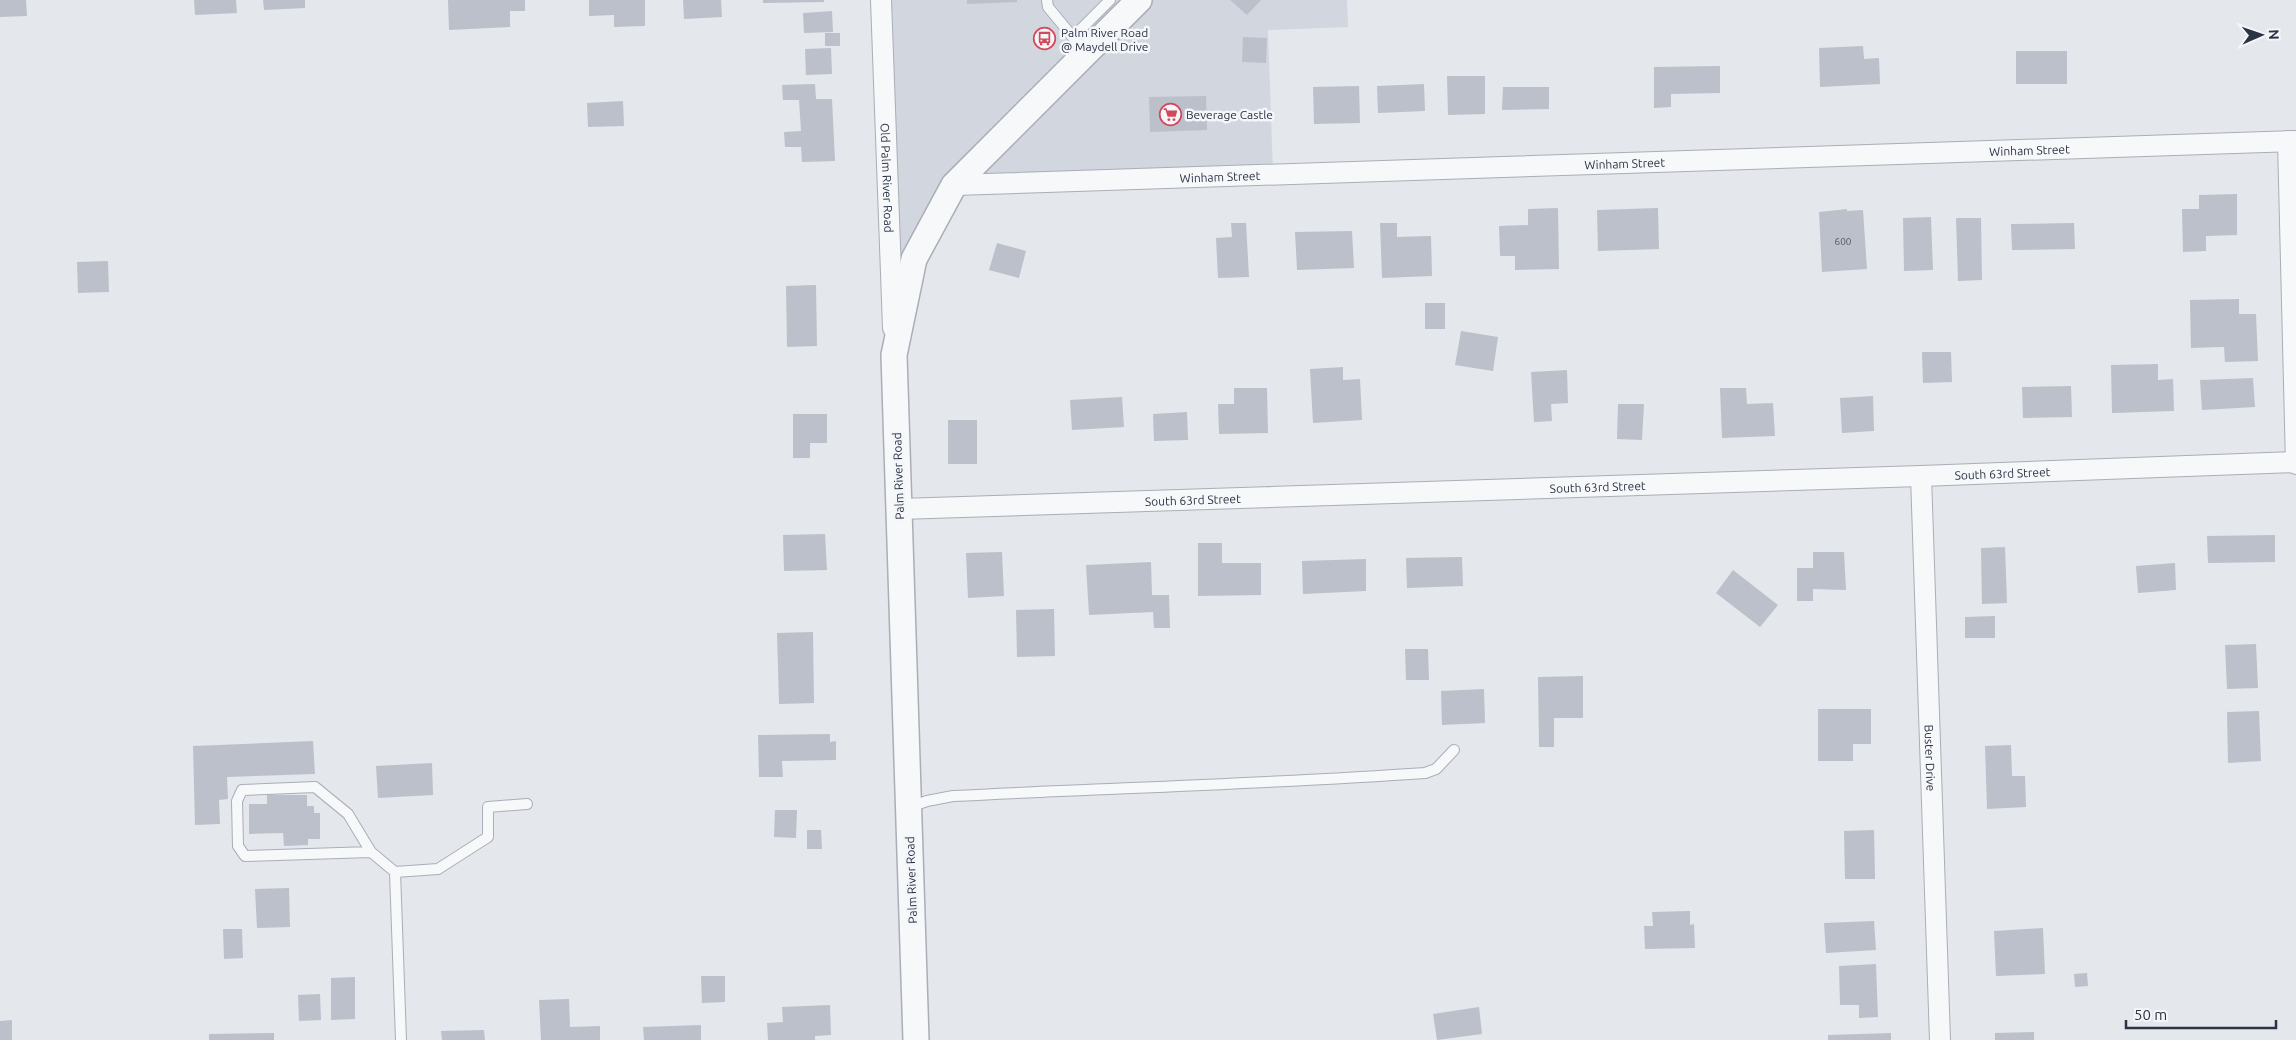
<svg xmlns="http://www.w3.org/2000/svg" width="2296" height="1040" font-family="Ubuntu,sans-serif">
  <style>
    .built { fill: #d2d6de }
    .building { fill: #bbc0ca }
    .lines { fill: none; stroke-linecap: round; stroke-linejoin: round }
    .service-casing { stroke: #a9aeb7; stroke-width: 12 }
    .minor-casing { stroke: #a9aeb7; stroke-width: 22 }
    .tertiary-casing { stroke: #a9aeb7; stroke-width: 28 }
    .service { stroke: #f7f8fa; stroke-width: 10 }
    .minor { stroke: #f7f8fa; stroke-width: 20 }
    .tertiary { stroke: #f7f8fa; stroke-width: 25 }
    .labels { text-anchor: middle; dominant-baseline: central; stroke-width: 5; stroke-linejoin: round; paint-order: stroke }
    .number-label { font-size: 10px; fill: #4f5766 }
    .poi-label { font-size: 12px; fill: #2b3445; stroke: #f4f6f9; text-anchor: start }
    .street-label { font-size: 12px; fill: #2b3445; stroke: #f4f6f9 }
  </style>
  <rect width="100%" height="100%" fill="#e4e7ec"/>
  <!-- built -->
  <path class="built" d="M881,0H1134L962,172L901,293Z
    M1143,0H1347L1348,27L1268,30L1273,174L960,182Z"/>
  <!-- building -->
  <path class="building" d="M0,0H26L27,16L0,17Z
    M194,0H236L237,13L195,15Z
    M263,0H305V8L264,10Z
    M448,0H525V11H510V27L449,30Z
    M589,0H645V26L614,27V15L589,16Z
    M683,0H721L722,17L684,19Z
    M763,0H824V2L763,3Z
    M967,0H1017V2L967,4Z
    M1230,0H1261L1247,15Z
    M832,11L833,32L804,33L803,13Z
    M825,33H840V46H825Z
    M1243,37L1267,38L1266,63L1242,62Z
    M1863,46L1864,59L1879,58L1880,84L1820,87L1819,48Z
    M831,48L832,74L806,75L805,49Z
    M2016,51H2067V84H2016Z
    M1720,66V93L1671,94V107L1654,108V67Z
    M1447,76H1485V114L1448,115Z
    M815,84L816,99H832L835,161L802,162L801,147H785L784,132L801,131L799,100H783L782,85Z
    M1424,84L1425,111L1378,113L1377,86Z
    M1359,86L1360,123L1314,124L1313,87Z
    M1503,87H1549V109L1502,110Z
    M1206,96L1207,130L1150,132L1149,97Z
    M623,101L624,126L588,127L587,103Z
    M2237,194V235L2206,236V251L2183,252L2182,209H2199V195Z
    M1558,208L1559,269L1515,270V256H1500L1499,226L1528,225V209Z
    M1658,208L1659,249L1598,251L1597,210Z
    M1847,209V211L1863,210L1867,269L1822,272L1819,212Z
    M1931,217L1933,270L1904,271L1903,218Z
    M1956,218H1981L1982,280L1958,281Z
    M1231,223H1246L1249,277L1218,278L1216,238L1232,237Z
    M1380,223H1397V237L1431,236L1432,276L1382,278Z
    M2074,223L2075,249L2012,250L2011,224Z
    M1352,231L1354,268L1297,270L1295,232Z
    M997,243L1026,251L1019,278L989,270Z
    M108,261L109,292L78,293L77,262Z
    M816,285L817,346L787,347L786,286Z
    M2239,299V314H2256L2258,361L2225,362L2224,347L2191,348L2190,300Z
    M1425,303H1445V329H1425Z
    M1461,331L1498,337L1493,371L1455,365Z
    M1922,352H1951L1952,382L1923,383Z
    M2158,364V380L2173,379L2174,411L2112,413L2111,365Z
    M1343,367V380L1360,379L1362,420L1313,423L1310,369Z
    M1567,370L1568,403L1551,404L1552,421L1534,422L1531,372Z
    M2253,378L2255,407L2202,410L2200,380Z
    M2071,386L2072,417L2023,418L2022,387Z
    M1234,388H1267L1268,433L1219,434L1218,404H1234Z
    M1720,388H1746L1747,404L1773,403L1775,436L1722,438Z
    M1873,396L1874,431L1842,433L1840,398Z
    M1122,397L1124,427L1072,430L1070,400Z
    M1618,404H1644L1642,440L1617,439Z
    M1187,412L1188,440L1154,441L1153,414Z
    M793,414H827V443H810V458H793Z
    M948,420H977V464H948Z
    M825,534L827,570L784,571L783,535Z
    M2275,535V562L2208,563L2207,536Z
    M1198,543H1222V563H1261V595L1198,596Z
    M2005,547L2007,603L1982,604L1981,548Z
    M1002,552L1004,596L968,598L966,553Z
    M1813,552H1844L1846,590L1813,589V601H1797V568H1813Z
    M1462,557L1463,586L1407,588L1406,558Z
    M1366,559V591L1303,594L1302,561Z
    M1151,562L1152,595H1169L1170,628H1154L1153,612L1089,615L1086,565Z
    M2175,563L2176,590L2138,593L2136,566Z
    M1733,570L1778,605L1760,627L1716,593Z
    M1054,609L1055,656L1017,657L1016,610Z
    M1995,616V638H1965V617Z
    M813,632L814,703L779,704L777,633Z
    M2256,644L2258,688L2227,689L2225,645Z
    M1405,649H1428L1429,680H1406Z
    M1583,676V718H1554V747H1539L1538,677Z
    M1484,689L1485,723L1442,725L1441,691Z
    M1818,709H1871V744H1853V761H1818Z
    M2259,711L2261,761L2228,763L2227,712Z
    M830,734V742L836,741V760L782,761L783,777H759L758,735Z
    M313,741L315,774L227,777L228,799L219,800L220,824L195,825L193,746Z
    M2011,745L2012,776H2025L2026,807L1987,809L1985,746Z
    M432,763L433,795L378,798L376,766Z
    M267,795H307V806H314V813H320V839H308V845L284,846L283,833L249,834V804H267Z
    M775,810H797L796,838L774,837Z
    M807,830H821L822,849H807Z
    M1874,830L1875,879H1845L1844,831Z
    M289,888L290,927L257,928L255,889Z
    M1690,911V925L1694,924L1695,948L1645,949L1644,926H1653L1652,912Z
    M1874,921L1876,950L1826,953L1824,923Z
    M2043,928L2045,974L1996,976L1994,931Z
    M223,929H242L243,958L224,959Z
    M1876,964L1878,1017L1859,1018V1005H1840L1839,966Z
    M2087,973L2088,986L2075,987L2074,974Z
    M701,976H725V1002L702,1003Z
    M355,977V1019L331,1020V978Z
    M320,994L321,1020L299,1021L298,995Z
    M569,999L570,1027L600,1026V1040H541L539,1000Z
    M830,1005L831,1035L815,1036V1040H768L767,1023L783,1022L782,1007Z
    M1479,1007L1482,1034L1437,1040L1433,1014Z
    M12,1020V1040H0V1021Z
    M701,1025V1040H644L643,1027Z
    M484,1030L485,1040H442L441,1031Z
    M2034,1032V1040H1995V1033Z
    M274,1033V1040H209V1034Z
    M1891,1033V1040H1828V1035Z"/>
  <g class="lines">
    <defs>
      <path id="service" d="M1047,0L1048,7L1086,53
        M1073,37L1110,0
        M910,807L927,801L953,796C1110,788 1268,784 1425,773L1436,769L1454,750
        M371,852L245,856L238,846L237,801L242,790L315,787L348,814L371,852L395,872L401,1040
        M395,872L438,869L488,837V807L527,804"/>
      <g id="minor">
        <path id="s1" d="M881,0L893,328"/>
        <path d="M2288,141L2296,464"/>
        <path id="s2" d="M954,185L2296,141"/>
        <path id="s3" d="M1921,476L1940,1040"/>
        <path id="s4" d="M899,509L1921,476L2296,462"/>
      </g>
      <path id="tertiary" d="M916,1040L894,355L914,259L954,185L1139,0"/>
    </defs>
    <!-- service casing -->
    <use href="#service" class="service-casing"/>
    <!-- minor casing -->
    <use href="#minor" class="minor-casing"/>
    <!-- tertiary casing -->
    <use href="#tertiary" class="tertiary-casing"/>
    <!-- service -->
    <use href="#service" class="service"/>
    <!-- minor -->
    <use href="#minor" class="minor"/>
    <!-- tertiary -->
    <use href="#tertiary" class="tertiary"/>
  </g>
  <!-- icons -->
  <defs>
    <symbol id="bus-ring" viewBox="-11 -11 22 22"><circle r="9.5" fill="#f4f6f9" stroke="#d1495b" stroke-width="1.5"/><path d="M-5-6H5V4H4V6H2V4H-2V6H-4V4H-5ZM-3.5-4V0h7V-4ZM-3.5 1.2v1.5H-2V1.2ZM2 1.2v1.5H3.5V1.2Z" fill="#d1495b"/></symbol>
    <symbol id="supermarket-ring" viewBox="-11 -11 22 22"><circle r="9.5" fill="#f4f6f9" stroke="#d1495b" stroke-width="1.5"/><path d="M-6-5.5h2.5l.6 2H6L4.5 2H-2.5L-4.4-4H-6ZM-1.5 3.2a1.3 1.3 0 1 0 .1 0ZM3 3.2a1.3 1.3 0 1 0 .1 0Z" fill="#d1495b"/></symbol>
  </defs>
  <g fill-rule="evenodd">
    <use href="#bus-ring" x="1032" y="26" width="25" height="25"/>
    <use href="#supermarket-ring" x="1158" y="102" width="25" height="25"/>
  </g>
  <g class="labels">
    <!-- number labels -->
    <g class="number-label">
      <text x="1843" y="241">600</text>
    </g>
    <!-- poi labels -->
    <g class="poi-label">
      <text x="1061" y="32">Palm River Road<tspan x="1061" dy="14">@ Maydell Drive</tspan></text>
      <text x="1186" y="114">Beverage Castle</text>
    </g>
    <!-- street labels -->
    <g class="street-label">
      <text stroke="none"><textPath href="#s2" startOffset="1076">Winham Street</textPath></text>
      <text stroke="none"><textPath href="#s2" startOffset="671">Winham Street</textPath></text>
      <text stroke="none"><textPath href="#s2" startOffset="266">Winham Street</textPath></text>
      <text stroke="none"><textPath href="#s1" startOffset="178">Old Palm River Road</textPath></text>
      <text stroke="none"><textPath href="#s4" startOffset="1104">South 63rd Street</textPath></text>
      <text transform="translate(898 476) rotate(-92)">Palm River Road</text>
      <text stroke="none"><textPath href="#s4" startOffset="699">South 63rd Street</textPath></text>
      <text stroke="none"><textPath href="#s4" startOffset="294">South 63rd Street</textPath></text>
      <text stroke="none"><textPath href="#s3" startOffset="282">Buster Drive</textPath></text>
      <text transform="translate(911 880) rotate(-92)">Palm River Road</text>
    </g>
  </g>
  <!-- north arrow -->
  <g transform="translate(2261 35) rotate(88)" stroke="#f4f6f9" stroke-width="4" paint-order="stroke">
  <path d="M0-4L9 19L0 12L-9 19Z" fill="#2b3445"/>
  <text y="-8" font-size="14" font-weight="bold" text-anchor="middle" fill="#2b3445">N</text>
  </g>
  <!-- scale -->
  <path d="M2126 1020v8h150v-8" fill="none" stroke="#2b3445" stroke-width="2.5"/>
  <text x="2134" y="1020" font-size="15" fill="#2b3445" stroke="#f4f6f9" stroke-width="4" paint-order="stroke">50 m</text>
</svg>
